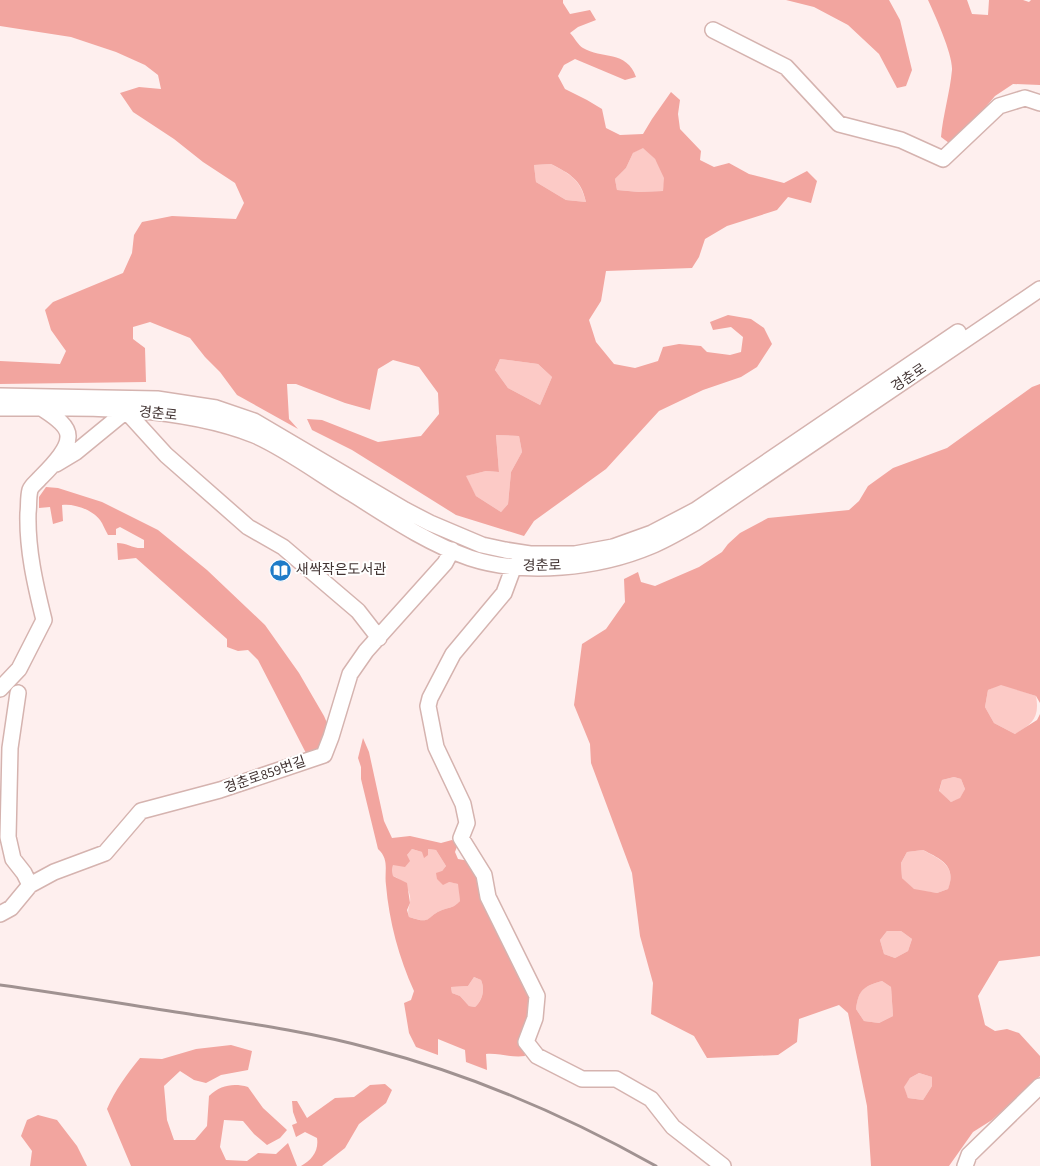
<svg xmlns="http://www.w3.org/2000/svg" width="1040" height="1166" font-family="'Source Sans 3','Noto Sans KR',sans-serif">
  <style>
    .green { fill: #fccac6 }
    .forest { fill: #f2a59f; fill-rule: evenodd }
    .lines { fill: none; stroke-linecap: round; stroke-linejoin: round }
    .minor-casing { stroke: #d5b3af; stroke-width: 18 }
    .minor { stroke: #fff; stroke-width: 15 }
    .rail { stroke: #a09291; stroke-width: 3 }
    .labels { text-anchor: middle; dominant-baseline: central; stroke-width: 4; stroke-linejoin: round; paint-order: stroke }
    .street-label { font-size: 14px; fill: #423433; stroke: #fff }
    .poi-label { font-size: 14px; fill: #423433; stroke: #fff; text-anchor: start }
  </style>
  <rect width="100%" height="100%" fill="#feefee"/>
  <!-- green -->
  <path class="green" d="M643,147L655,159L665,178L663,191L639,192L617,190L615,179L626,168L633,153Z
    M551,164C571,175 580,179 586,202L566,200L536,182L534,165Z
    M500,359L538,364L552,377L540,405L508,388L495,370Z
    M496,435L519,436L522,452L511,472L508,504L501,512L476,496L465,476L486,471L499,472Z
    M1001,684L1036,696C1040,718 1032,724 1015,734L994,723L985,707L988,690Z
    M954,777L961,779L965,789L960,799L951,802L939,792L942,780Z
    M412,849L422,852L428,849L436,850L446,866L442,871L449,882L459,884L460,901C453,908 451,907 442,910C425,917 434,925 409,917C407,910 409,908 410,902C412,891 402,879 393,876L392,870L393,865L407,855Z
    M923,850C941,860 957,866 948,889L937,893L914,890L902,878L901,863L907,852Z
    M887,931H901L912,939L908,951L895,958L884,954L880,940Z
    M474,977L481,980C485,989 483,1000 475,1007L469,1006L460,996L452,993L451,987L468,986Z
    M882,981L891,987L893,1016L879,1023L864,1021L856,1009C859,988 863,987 882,981Z
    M919,1073L932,1077V1086L923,1100L908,1098L903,1087L910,1078Z"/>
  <!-- forest -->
  <path class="forest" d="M0,0H563V3L570,14L590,10L596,20L578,27L570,33C574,37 578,45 583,48C601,59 627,50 636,77L625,80L575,59L564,65L558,76L565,89L587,100L602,109L606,128L620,135L643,134L652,119L671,92L680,100L678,114L680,129L701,151L700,160L714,167L729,163L749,174L784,183L807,171L817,181L811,203L788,197L777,210L727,226L705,239L699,257L692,268L606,271L601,301L589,320L596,342L614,364L635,368L658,361L663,347L679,344L701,346L707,352L730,355L741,352L743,337L731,327L713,330L710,322L728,315L751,319L764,328L772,344L757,367L741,377L703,390L659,411L606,469L534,521L524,536L456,515L352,450L312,430L307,419L322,420L378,442L421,436L439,414L438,393L419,367L393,360L378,369L370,410L345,403L296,384H287L289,419L298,429L237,395L220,372L205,357L190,338L150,322L133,327V339L145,348L146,382L0,384V361L60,364L66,351L51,330L45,310L53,302L123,273L132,253L134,235L142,222L172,216L236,219L244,203L235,183L203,162L174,139L133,112L120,93L139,87L161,89L158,75L145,65L116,52L71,37L0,26ZM643,148L655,159L664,178L663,191L639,192L617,190L615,179L626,168L633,153ZM551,164C570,174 581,179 586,202L566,200L536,182L534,165ZM500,359L538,364L552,377L540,405L508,388L495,370ZM496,435L519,436L522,452L511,472L508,504L501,512L476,496L466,476L486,471L499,472Z
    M786,0H889L900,20L912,70L906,86L897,88L879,54L848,25L814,7Z
    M928,0H967L972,14L988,15L989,0H1023L1029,2L1031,0H1040V85L1013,84L995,96L953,146L941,137C943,115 950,92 952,70C953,55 935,15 928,0Z
    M1040,384V703L1036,696L1001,685L988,690L985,707L994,723L1015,734L1037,720L1040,714V956L999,961L978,996L985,1025L995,1031L1007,1029L1019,1033L1040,1056V1076L992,1120L973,1132L949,1166H871L867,1106L848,1013L839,1005L799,1019L797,1042L778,1055L707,1058L694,1036L651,1014L653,983L640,936L632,873L591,763L590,744L574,705L582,644L606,629L625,602L624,579L638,572L641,582L655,586L699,567L722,552L728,544L740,533L768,518L849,510L859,501L868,486L893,468L947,448L1032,387ZM954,777L961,779L965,789L960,798L951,802L939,791L942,780ZM923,850C941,859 957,866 948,889L937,893L914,889L902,878L901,863L907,852ZM887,931H901L912,939L908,951L895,958L884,954L880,940ZM882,981L891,987L893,1016L879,1023L864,1021L856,1009C859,989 863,987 882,981ZM919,1073L932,1077V1086L923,1100L908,1098L904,1087L910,1078Z
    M46,487L58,488L102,502L158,530L207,570L265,625L299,673L324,716L331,732L321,750L307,755L258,660L248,650L238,651L227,647V639L136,558L118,560L117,543C128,543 132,549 144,548V540L120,527L116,529V535H108C105,530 103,524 100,520C93,510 73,503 62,505L63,521L53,524L50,507L39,508V497Z
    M363,738L369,752L384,821L392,838L410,836L441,843L452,840L458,844L455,852L458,859L469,861L480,882L519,967L534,1008L523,1045L525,1056C512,1058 500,1053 486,1054L487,1070L466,1062L465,1050L438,1039V1055L416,1047L409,1033L404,1003L411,1000L414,991C399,958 389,921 386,885C384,871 390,860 378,849L361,779V767L358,758ZM412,849L422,852L424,858L428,855V849L436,850L446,866L442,871L436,873L437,879L443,885L449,882L458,884L460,901C453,908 451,907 442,910C425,917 433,925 409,917L407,910L410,903L407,883L393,876L392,870L393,865L405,867L410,861L407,855ZM474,977L481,980C485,989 483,1000 475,1007L469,1006L460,996L452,993L451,987L468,986Z
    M231,1045L252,1051L248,1070L221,1075L206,1083L194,1080L180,1071L164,1086L167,1120L174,1140H195L207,1126L209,1096C221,1085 233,1083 248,1087L263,1108L287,1130L280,1138L267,1145L254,1134L243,1121L224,1120L220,1147L226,1160L247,1161L258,1153L276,1154L288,1143L297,1166H131L107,1109C115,1090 127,1074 140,1058L162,1059L196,1049Z
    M385,1084L392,1090L386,1103L359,1124L345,1148L322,1166H301C312,1160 319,1151 317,1138L305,1132L296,1137L292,1125L297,1123L293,1112L292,1101H297L307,1118L335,1098L354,1097L370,1085Z
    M38,1115L57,1120L77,1146L87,1166H30L32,1151L21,1136L27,1120Z"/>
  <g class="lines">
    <defs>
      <path id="minor" d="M713,30L786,67L839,124L901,140L943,159L999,106L1025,98L1040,103
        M0,396L157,399L216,408L254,421L405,510L430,523L482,545L505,550L530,554H575L613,547L652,533L696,510L958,332
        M126,407V411L166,455L248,527L283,547L358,611L379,638
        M0,408C80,407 178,405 254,435C285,448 321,475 351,493C389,517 427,543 470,558C525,576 599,568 651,546C666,540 681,531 695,523L1040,289
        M56,464L76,452L126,411
        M514,566L504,593L453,654L430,698L428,706L436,747L463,804L467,823L461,838L484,875L488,897L537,996L535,1018L526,1042L537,1056L582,1079H616L651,1099L673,1127L723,1166
        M0,689L19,669L44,620C35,584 27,549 28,513C29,506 28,497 30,490C32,485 37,482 40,478C49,469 68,451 68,437C69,424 50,414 40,407
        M18,693L10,748L8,837L13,859L24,873L30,885
        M0,914L11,908L30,885L54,872L105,853L141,811L220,790L324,755L331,737L350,674L366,651L445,563L452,550
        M965,1166L969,1155L1040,1086"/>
    </defs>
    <!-- minor casing -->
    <use href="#minor" class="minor-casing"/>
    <!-- minor -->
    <use href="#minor" class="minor"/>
    <!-- rail -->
    <path class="rail" d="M0,985C65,994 130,1005 195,1015C254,1024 315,1033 373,1049C472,1075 567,1116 656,1166"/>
  </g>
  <!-- icons -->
  <defs>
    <symbol id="library-disc" viewBox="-11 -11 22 22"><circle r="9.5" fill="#1f7bc8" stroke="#fff"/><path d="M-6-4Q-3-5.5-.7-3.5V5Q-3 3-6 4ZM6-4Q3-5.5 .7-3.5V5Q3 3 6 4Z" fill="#fff"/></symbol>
  </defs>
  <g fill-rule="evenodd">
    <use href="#library-disc" x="268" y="558" width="25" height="25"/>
  </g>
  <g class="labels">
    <!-- street labels -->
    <g class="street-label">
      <text transform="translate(909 378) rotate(-34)">경춘로</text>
      <text transform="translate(158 414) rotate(6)">경춘로</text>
      <text transform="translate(542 566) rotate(-1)">경춘로</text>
      <text transform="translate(265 775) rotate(-19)">경춘로859번길</text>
    </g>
    <!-- poi labels -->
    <g class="poi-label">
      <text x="296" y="570">새싹작은도서관</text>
    </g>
  </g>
</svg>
